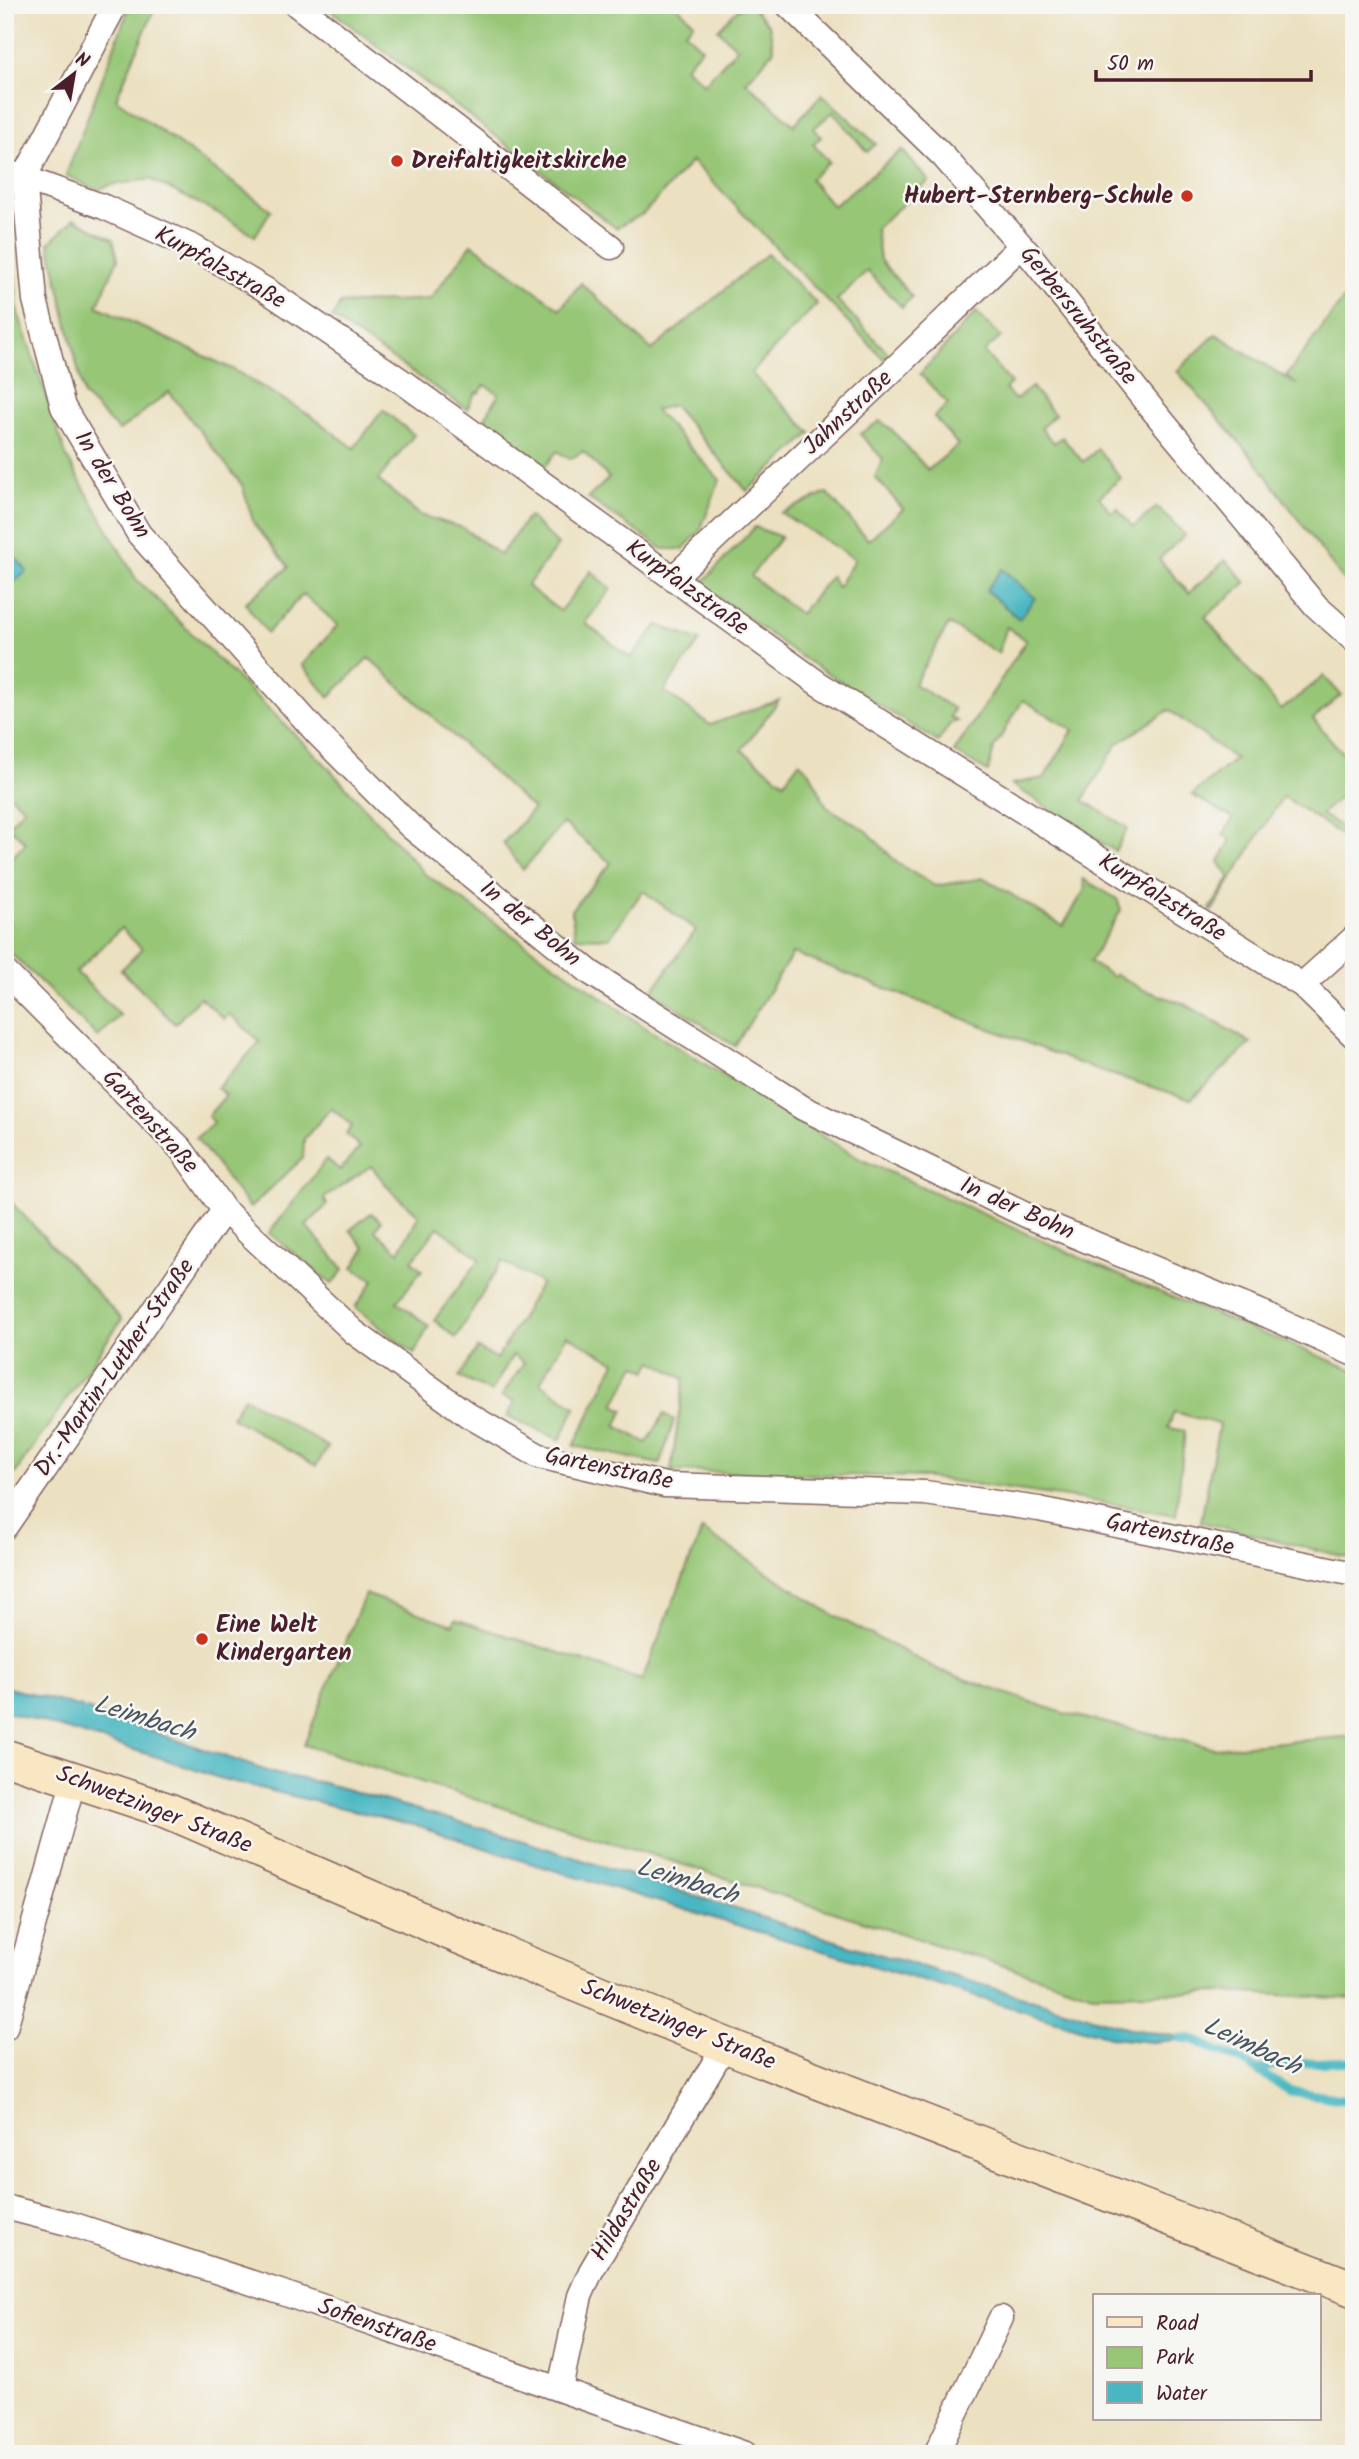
<svg xmlns="http://www.w3.org/2000/svg" width="1359" height="2459" font-family="Kalam,sans-serif">
  <style>
    .green { fill: #96c676; stroke: #707250; stroke-width: 2 }
    .water { fill: #49b7c2; stroke: #4a6b76; stroke-width: 2 }
    .lines { fill: none; stroke-linecap: round; stroke-linejoin: round }
    .stream { stroke: #49b7c2; stroke-width: 9 }
    .street-casing { stroke: #82635f; stroke-width: 27 }
    .secondary-casing { stroke: #82635f; stroke-width: 38 }
    .street { stroke: #fff; stroke-width: 24 }
    .secondary { stroke: #f9e7c3; stroke-width: 35 }
    .poi-dot { fill: #c8321e; stroke: #f6f6f2; stroke-width: 2.5 }
    .labels { text-anchor: middle; dominant-baseline: central; stroke-width: 5; stroke-linejoin: round; paint-order: stroke }
    .poi-label { font-size: 24px; font-weight: bold; fill: #4a1f2b; stroke: #f6f6f2; text-anchor: start }
    .street-label { font-size: 24px; fill: #4a1f2b; stroke: #f6f6f2 }
    .water-label { font-size: 26px; font-style: italic; fill: #4a5460; stroke: #f6f6f2 }
  </style>
  <rect width="100%" height="100%" fill="#f6f6f2"/>
  <filter id="ink" filterUnits="userSpaceOnUse"><feTurbulence type="fractalNoise" baseFrequency=".0143" numOctaves="2"/><feDisplacementMap in="SourceGraphic" scale="14" xChannelSelector="R" yChannelSelector="G"/><feConvolveMatrix kernelMatrix="1 2 1 2 8 2 1 2 1" color-interpolation-filters="sRGB"/></filter>
  <filter id="wash" filterUnits="userSpaceOnUse"><feTurbulence type="fractalNoise" baseFrequency=".00686" numOctaves="4" result="noise"/><feDisplacementMap in="SourceGraphic" scale="28" xChannelSelector="R" yChannelSelector="G"/><feGaussianBlur stdDeviation="1.57" result="paint"/><feColorMatrix in="noise" values="0 0 0 0 0 0 0 0 0 0 0 0 0 0 0 0 0 1.4 0 .05"/><feComposite in="paint" operator="in"/></filter>
  <g filter="url(#wash)">
    <rect width="100%" height="100%" fill="#ebe0c0"/>
    <!-- green -->
    <path class="green" d="M130,5H156L116,99L271,210L255,236L216,212L150,179L112,185L96,190L66,175Z
      M324,5H676L694,23L685,32L702,48L685,67L704,84L737,48L718,30C727,21 737,5 750,5L769,25L774,50L746,82L794,125L822,94L876,144L867,152L833,112L814,128L821,137L813,144L829,162L810,179L833,206L902,150L929,181L876,228L880,260L912,297L902,307L867,271L837,300L889,354L884,359L692,161L643,214L616,228Z
      M5,210L10,214L18,313L67,458L136,579L325,764L425,874L646,1028L860,1159L1137,1283L1354,1370V1559L1201,1522L1219,1424L1174,1412L1168,1428L1185,1431L1176,1515L1081,1499L923,1477L671,1471L684,1379L653,1361L647,1371L636,1365L614,1405L624,1410L616,1426L647,1443L664,1414L674,1420L660,1464L574,1446L615,1362L567,1335L540,1383L576,1407L560,1440L507,1416L515,1402L502,1396L524,1363L513,1355L491,1392L459,1377L477,1348L497,1359L541,1283L502,1261L456,1338L434,1320L480,1259L438,1227L412,1261L422,1270L397,1302L429,1326L414,1354L355,1307L374,1280L353,1268L365,1248L350,1230L371,1213L381,1221L375,1231L399,1252L419,1215L393,1193L371,1166L324,1198L327,1205L306,1226L344,1269L332,1284L269,1233L327,1159L340,1170L360,1147L346,1134L352,1126L331,1108L304,1139L303,1158L250,1208L196,1138L213,1123L208,1116L226,1095L217,1088L260,1042L230,1014L224,1019L200,997L175,1024L121,970L142,949L121,928L76,972L120,1015L98,1037L5,948V864L26,843L8,826L24,808L5,791Z
      M74,219L113,239L118,259L97,306L232,369L311,416L354,448L383,410L414,435L378,480L420,515L463,528L500,555L529,516L558,545L527,586L560,611L591,571L611,589L585,623L631,658L658,625L700,641L664,691L710,725L779,700L742,750L784,782L799,762L810,772L827,807L867,831L897,863L935,886L984,878L1063,926L1085,889L1083,879L1117,899L1121,910L1090,962L1113,977L1116,974L1141,989L1185,1004L1251,1043L1191,1099L1097,1070L793,953L735,1046L652,991L696,930L643,891L609,938L575,937L571,910L611,863L563,823L523,870L503,843L533,809L369,658L329,697L302,665L338,625L303,594L267,633L245,603L289,567L254,524L242,485L169,392L119,431L84,396L49,243Z
      M472,244L560,309L581,283L652,350L767,254L817,304L751,373L811,433L747,491L673,405L655,410L720,480L700,531L683,549H663L588,498L609,478L583,451L570,459L557,451L544,468L480,427L499,394L485,385L479,393L476,392L467,409L332,318L340,304L430,299Z
      M1354,285V595L1254,459L1177,371L1216,334L1297,385L1286,376Z
      M976,312L1001,337L984,352L1011,383L1005,389L1015,400L1032,387L1055,415L1041,428L1054,443L1062,437L1083,462L1098,449L1121,478L1099,497L1111,512L1117,508L1133,527L1157,507L1185,535L1159,559L1189,593L1226,560L1246,583L1205,617L1281,710L1324,676L1341,695L1313,719L1345,756L1354,748V785L1321,814L1354,835V844L1283,796L1212,911L1210,909L1230,878L1219,862L1231,840L1223,835L1233,818L1192,795L1235,759L1169,710L1117,744L1083,800L1128,828L1115,851L1011,784L1044,778L1073,730L1023,700L994,748L988,772L954,752L1026,641L1007,627L998,653L949,624L914,684L954,709L950,717L957,721L950,724L938,742L795,653L701,584L755,527L781,537L751,576L800,614L831,576L837,588L855,559L781,513L827,493L868,540L903,509L875,477L883,459L860,434L880,421L891,429L928,470L958,445L934,417L948,404L920,374Z
      M5,1196L122,1319L5,1488Z
      M244,1397L328,1447L316,1466L231,1417Z
      M702,1530L835,1616L941,1671L1063,1713L1214,1748L1354,1736V1999L1224,1992L1093,1994L304,1745L365,1594L453,1625L455,1619L642,1680Z"/>
    <!-- water -->
    <path class="water" d="M5,546L27,571L5,590Z
      M1002,569L1035,598L1019,619L986,590Z
      M5,1687L83,1708L276,1774L324,1783L495,1832L845,1944L1064,2009L1133,2029L1192,2039L1151,2042L1113,2038L520,1860L422,1827L222,1779L167,1760L5,1711Z"/>
    <g class="lines">
      <!-- stream -->
      <path class="stream" d="M1181,2038L1192,2039L1244,2062L1290,2091L1354,2101
        M1258,2070L1281,2064L1354,2061"/>
    </g>
  </g>
  <g filter="url(#ink)">
    <g class="lines">
      <defs>
        <path id="street" d="M115,5L24,178L35,300L63,407L139,534L318,734L411,827L591,973L803,1108L1030,1217L1269,1316L1354,1354
          M297,5L611,247
          M788,5L944,157L1033,259L1143,398L1316,606L1354,640
          M5,171L104,207L195,248L266,290L400,380L819,684L1302,985L1354,938
          M673,578L893,370L1021,246
          M5,972L181,1149L224,1210L354,1332L468,1415L539,1456L665,1485L925,1493L1039,1509L1354,1574
          M1302,985L1354,1036
          M5,1527L224,1210
          M5,2028L74,1779
          M5,2207L71,2224L283,2293L745,2454
          M560,2388L580,2296L591,2271L725,2045
          M936,2454L1001,2318"/>
        <path id="secondary" d="M5,1757L169,1811L442,1929L725,2045L1354,2289"/>
      </defs>
      <!-- street casing -->
      <use href="#street" class="street-casing"/>
      <!-- secondary casing -->
      <use href="#secondary" class="secondary-casing"/>
      <!-- street -->
      <use href="#street" class="street"/>
      <!-- secondary -->
      <use href="#secondary" class="secondary"/>
    </g>
  </g>
  <!-- markers -->
  <g class="poi-dot">
    <circle cx="397" cy="161" r="7"/>
    <circle cx="1187" cy="196" r="7"/>
    <circle cx="202" cy="1639" r="7"/>
  </g>
  <g class="labels">
    <!-- poi labels -->
    <g class="poi-label">
      <text x="411" y="161">Dreifaltigkeitskirche</text>
      <text x="1173" y="196" text-anchor="end">Hubert-Sternberg-Schule</text>
      <text x="216" y="1625">Eine Welt<tspan x="216" dy="28">Kindergarten</tspan></text>
    </g>
    <!-- street labels -->
    <g class="street-label">
      <text transform="translate(220 268) rotate(29)">Kurpfalzstraße</text>
      <text transform="translate(1078 316) rotate(51)">Gerbersruhstraße</text>
      <text transform="translate(848 413) rotate(-43)">Jahnstraße</text>
      <text transform="translate(112 485) rotate(58)">In der Bohn</text>
      <text transform="translate(687 588) rotate(36)">Kurpfalzstraße</text>
      <text transform="translate(1162 898) rotate(32)">Kurpfalzstraße</text>
      <text transform="translate(530 924) rotate(39)">In der Bohn</text>
      <text transform="translate(150 1122) rotate(48)">Gartenstraße</text>
      <text transform="translate(1017 1209) rotate(24)">In der Bohn</text>
      <text transform="translate(115 1368) rotate(-55)">Dr.-Martin-Luther-Straße</text>
      <text transform="translate(609 1469) rotate(12)">Gartenstraße</text>
      <text transform="translate(1170 1535) rotate(12)">Gartenstraße</text>
      <text transform="translate(154 1810) rotate(21)">Schwetzinger Straße</text>
      <text transform="translate(678 2025) rotate(22)">Schwetzinger Straße</text>
      <text transform="translate(627 2210) rotate(-59)">Hildastraße</text>
      <text transform="translate(377 2326) rotate(19)">Sofienstraße</text>
    </g>
    <!-- water labels -->
    <g class="water-label">
      <text transform="translate(144 1719) rotate(17)">Leimbach</text>
      <text transform="translate(687 1882) rotate(17)">Leimbach</text>
      <text transform="translate(1252 2047) rotate(25)">Leimbach</text>
    </g>
  </g>
  <!-- margin -->
  <rect width="1359" height="2459" fill="none" stroke="#f6f6f2" stroke-width="28"/>
  <!-- legend -->
  <rect x="1093" y="2294" width="228" height="126" fill="#f6f6f2" stroke="#b1a0a2" stroke-width="2"/>
  <rect x="1107" y="2317" width="35" height="10" fill="#f9e7c3" stroke="#b1a0a2" stroke-width="2"/>
  <text x="1156" y="2330" font-size="21" fill="#4a1f2b">Road</text>
  <rect x="1107" y="2347" width="35" height="21" fill="#96c676" stroke="#b1a0a2" stroke-width="2"/>
  <text x="1156" y="2364" font-size="21" fill="#4a1f2b">Park</text>
  <rect x="1107" y="2382" width="35" height="21" fill="#49b7c2" stroke="#b1a0a2" stroke-width="2"/>
  <text x="1156" y="2400" font-size="21" fill="#4a1f2b">Water</text>
  <!-- north arrow -->
  <g transform="translate(74 74) rotate(31)" stroke="#f6f6f2" stroke-width="5" paint-order="stroke">
  <path d="M0-5L12 26L0 18L-12 26Z" fill="#4a1f2b"/>
  <text y="-10" font-size="19" font-weight="bold" text-anchor="middle" fill="#4a1f2b">N</text>
  </g>
  <!-- scale -->
  <path d="M1096 70v10h215v-10" fill="none" stroke="#4a1f2b" stroke-width="3.5"/>
  <text x="1107" y="70" font-size="21" fill="#4a1f2b" stroke="#f6f6f2" stroke-width="5" paint-order="stroke">50 m</text>
</svg>
